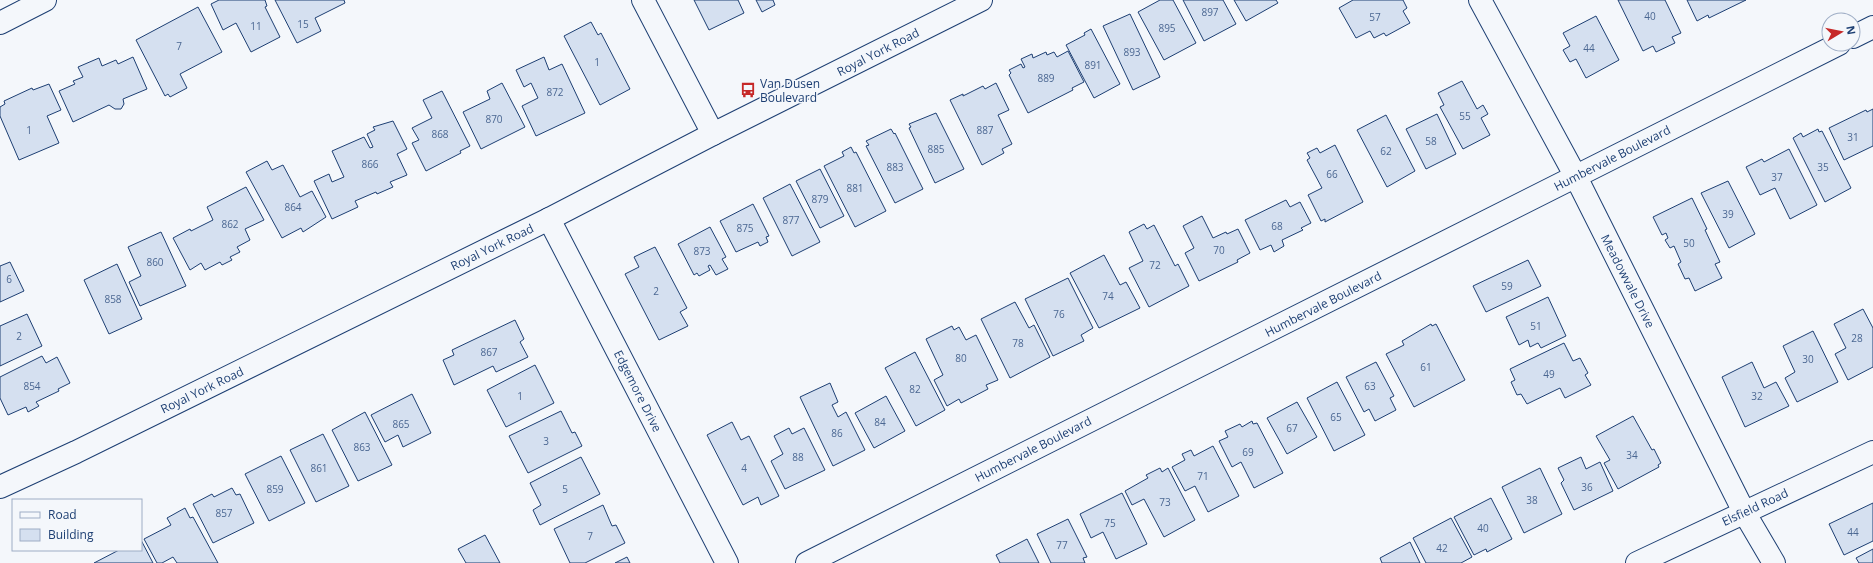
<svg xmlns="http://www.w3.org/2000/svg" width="1873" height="563" font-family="'Open Sans',sans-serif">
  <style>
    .building { fill: #d5e0f0; stroke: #1d3f73 }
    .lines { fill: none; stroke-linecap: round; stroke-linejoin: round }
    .minor-casing { stroke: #1d3f73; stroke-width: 24 }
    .secondary-casing { stroke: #1d3f73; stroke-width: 24 }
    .minor { stroke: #f4f7fb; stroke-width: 22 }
    .secondary { stroke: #f4f7fb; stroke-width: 22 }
    .labels { text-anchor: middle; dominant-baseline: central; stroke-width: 3; stroke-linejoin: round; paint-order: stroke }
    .number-label { font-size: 10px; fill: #4b6792 }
    .street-label { font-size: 12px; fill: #1d3f73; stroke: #f4f7fb }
    .poi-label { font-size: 12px; fill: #1d3f73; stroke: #f4f7fb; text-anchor: start }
  </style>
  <rect width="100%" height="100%" fill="#f4f7fb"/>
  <!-- building -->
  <path class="building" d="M219,0H265L267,6L265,7L280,37L251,52L236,23L223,30L211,4Z
    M275,0H344L345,3L315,18L321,31L297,43Z
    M694,0H738L744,13L709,30Z
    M756,0H773L775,5L762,12Z
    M1160,0H1173L1196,43L1164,60L1138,12Z
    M1183,0H1223L1236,24L1204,41Z
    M1234,0H1276L1278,3L1246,21Z
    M1353,0H1403L1407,8L1403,11L1410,23L1386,36L1384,33L1374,38L1370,31L1356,38L1339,8Z
    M1618,0H1665L1681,33L1672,37L1675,43L1656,52L1653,46L1643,51Z
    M1687,0H1746L1709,18L1708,15L1697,21Z
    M198,7L222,52L180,74L187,88L170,97L168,94L165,96L136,40Z
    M1130,14L1160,77L1133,90L1103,26Z
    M1596,16L1619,60L1586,78L1576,59L1570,62L1563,50L1570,46L1563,33Z
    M591,22L598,35L601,33L630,89L600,105L564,36Z
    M1091,29L1120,84L1094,98L1066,45L1085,35L1084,33Z
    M1068,51L1084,82L1072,88L1073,90L1028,113L1009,75L1011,73L1009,70L1021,64L1023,68L1025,67L1021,59L1032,54L1033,58L1046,52L1047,55L1054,52L1057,57Z
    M133,57L147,89L123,99L124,104L121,109H115L109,105L73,122L59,91L75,84L73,81L83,77L78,67L99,58L102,66L116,60L118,64Z
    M544,57L549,70L562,64L585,113L536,136L522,106L538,98L531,83L524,87L516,70Z
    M1462,81L1477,109L1483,105L1488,114L1481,118L1490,135L1463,149L1440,107L1444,105L1438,93Z
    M502,83L525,127L481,149L463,112L490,99L487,91Z
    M996,83L1009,110L998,115L1012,144L1002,149L1004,153L982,165L950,100L963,94V96L983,86L985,89Z
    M49,84L61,110L47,116L59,143L19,160L0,116V107L5,104L4,101L32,88L33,90Z
    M442,91L470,146L460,151L461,153L426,171L412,143L419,140L412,128L432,118L423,100Z
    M1873,109V146L1844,160L1829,128L1866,110L1867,112Z
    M936,113L964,169L935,183L909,128L911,127L909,124Z
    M1437,114L1456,154L1426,169L1406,129Z
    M1386,115L1415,171L1387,187L1357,130Z
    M393,121L407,149L397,154L407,175L390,182L393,187L377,194L376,192L355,201L358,207L332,219L314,181L329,174L332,182L344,177L332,151L364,137L370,148L373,147L367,134L375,130L373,127Z
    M891,129L894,134L895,133L923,189L895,203L866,146L869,145L866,141Z
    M1818,129L1819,132L1822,131L1851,188L1825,202L1793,138L1801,133L1803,137Z
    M1335,145L1363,202L1325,222V219L1321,221L1308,195L1322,188L1307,160L1310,158L1307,153L1317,148L1320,153Z
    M851,147L854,153L856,152L886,211L855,227L824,166L844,156L842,152Z
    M1789,149L1817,205L1790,219L1775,188L1760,195L1746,167L1762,159L1764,162Z
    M267,161L272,170L283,165L300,197L312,191L326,217L303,232L301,228L282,238L246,172Z
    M820,169L844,216L820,228L796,181Z
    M1728,181L1755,234L1729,248L1701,193Z
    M790,184L820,242L792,256L763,198Z
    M246,187L264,220L245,229L250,240L237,247L240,252L230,257L232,260L222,265L220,262L205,270L201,263L190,270L173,238L190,229L191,231L213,220L207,207Z
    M1692,198L1707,229L1705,230L1720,262L1715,264L1722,278L1695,291L1689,278L1685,279L1678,264L1681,262L1674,246L1670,248L1665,240L1668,238L1666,233L1662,235L1653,217Z
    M1286,200L1290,207L1300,202L1311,223L1301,228L1303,230L1282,240L1284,246L1274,252L1271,245L1260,250L1245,220Z
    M753,204L769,236L766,237L768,242L760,246L758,242L736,252L720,221Z
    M1202,216L1213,238L1226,232L1227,234L1238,229L1250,253L1237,260L1238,262L1199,281L1185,253L1194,248L1183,226Z
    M1144,224L1147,229L1154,225L1175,266L1178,264L1189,286L1149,307L1129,268L1143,261L1129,232Z
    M710,227L726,257L722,259L728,269L716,275L710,265L708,266L710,270L699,276L697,273L694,275L678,244Z
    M161,232L186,286L140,306L129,282L141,276L128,247Z
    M655,247L687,308L680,312L688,326L659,340L625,274L639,267L634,257Z
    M1104,255L1120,285L1126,282L1140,308L1099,328L1070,273Z
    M1528,260L1541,286L1486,312L1473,286Z
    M10,262L24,291L0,302V266Z
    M117,264L142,319L109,334L84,280Z
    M1068,278L1093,328L1081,335L1084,341L1053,356L1025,299Z
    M1548,297L1566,336L1541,348L1538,343L1530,347L1528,340L1519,345L1506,317Z
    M1015,302L1029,328L1034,325L1050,357L1010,378L981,319Z
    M1863,309L1873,328V367L1848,380L1835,354L1846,348L1834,324Z
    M27,314L42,346L0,366V326Z
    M515,320L524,339L520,342L528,357L496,372L493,366L454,385L443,360L454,355L452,350Z
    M1431,324L1432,326L1436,324L1465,380L1414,407L1386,354L1404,345L1402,341Z
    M952,326L954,330L959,327L966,340L976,335L998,380L986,385L988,389L961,403L959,399L947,406L934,380L943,375L926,339Z
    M1813,331L1838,382L1797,402L1785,378L1795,372L1783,346Z
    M1564,343L1573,361L1580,358L1588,373L1585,375L1591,385L1565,398L1560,388L1527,404L1521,394L1517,395L1511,382L1515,380L1510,369Z
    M915,352L945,410L916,426L885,368Z
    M42,356L46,363L57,357L70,383L58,389L59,391L36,402L39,406L28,412L26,407L8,415L0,398V377Z
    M1376,362L1394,396L1390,398L1396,410L1375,421L1369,409L1364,412L1346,377Z
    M1752,362L1764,388L1776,382L1789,406L1745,427L1722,377Z
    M535,365L554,403L506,427L487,390Z
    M1337,382L1365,435L1334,451L1307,398Z
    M830,383L838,402L832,405L838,417L846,412L865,450L833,466L800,397Z
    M412,394L431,433L403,447L398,435L385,442L371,415Z
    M886,396L905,431L874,448L855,413Z
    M1297,402L1317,437L1287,454L1267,418Z
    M561,411L572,433L575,432L582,446L528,473L509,436Z
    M365,412L392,465L358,481L332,430Z
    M1633,416L1652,450L1654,449L1661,463L1658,465L1659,467L1618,489L1604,463L1610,460L1596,436Z
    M1252,421L1253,424L1257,423L1283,473L1254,488L1241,462L1232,467L1219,441L1228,437L1225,431L1240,424L1242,427Z
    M732,422L741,440L749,436L779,496L761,505L758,497L743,505L707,435Z
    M789,428L792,434L804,428L825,470L785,489L771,461L783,454L774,436Z
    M323,434L349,486L316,502L290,450Z
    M1213,446L1239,496L1208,512L1195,486L1185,491L1172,467L1185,460L1182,454L1191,450L1194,456Z
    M281,456L305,503L269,521L245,474Z
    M581,457L600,494L540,525L533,510L541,505L530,483Z
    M1581,457L1586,469L1600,462L1613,491L1574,510L1561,483L1564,480L1558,468Z
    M1160,468L1162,472L1168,468L1195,520L1164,537L1144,499L1132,505L1125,491L1148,478L1146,475Z
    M1540,468L1562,514L1524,533L1502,487Z
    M232,488L236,495L240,494L254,523L213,543L193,504L212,494L214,497Z
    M1122,493L1147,544L1116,559L1103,532L1091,538L1080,514Z
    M1491,498L1512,539L1487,552L1486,549L1474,555L1454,517Z
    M1873,503V541L1844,555L1829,524Z
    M603,505L612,526L616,525L625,543L585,563H570L554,529Z
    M185,508L190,518L193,517L218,563H177L173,557L162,563H157L144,539L171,525L167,518Z
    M1451,518L1472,557L1461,563H1426L1413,538Z
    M1068,519L1087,557L1083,558L1085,563H1051L1037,534Z
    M485,535L500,563H466L458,549Z
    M1027,539L1039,563H1000L996,555Z
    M141,540L153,563H94L119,550H141Z
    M1410,542L1420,563H1382L1380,558Z
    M1873,549V563H1859L1856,558Z
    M627,557L630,563H615Z"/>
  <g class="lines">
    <defs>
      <path id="minor" d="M643,0L713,134
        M1480,0L1576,177L1744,512L1774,563
        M0,23L45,0
        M1853,37L1873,27
        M549,219L727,563
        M807,563L1839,44
        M1637,563L1873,452"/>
      <path id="secondary" d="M0,487L76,452L549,219L713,134L981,0"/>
    </defs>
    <!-- minor casing -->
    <use href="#minor" class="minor-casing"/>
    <!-- secondary casing -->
    <use href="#secondary" class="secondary-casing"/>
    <!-- minor -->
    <use href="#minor" class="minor"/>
    <!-- secondary -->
    <use href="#secondary" class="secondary"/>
  </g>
  <!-- icons -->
  <defs>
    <symbol id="bus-bare" viewBox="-9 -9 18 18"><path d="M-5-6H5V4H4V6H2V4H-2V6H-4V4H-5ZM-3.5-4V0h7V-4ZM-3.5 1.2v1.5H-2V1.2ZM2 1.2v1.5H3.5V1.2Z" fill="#c62828" stroke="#f4f7fb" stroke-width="2.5" paint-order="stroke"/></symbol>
  </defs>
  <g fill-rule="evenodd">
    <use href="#bus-bare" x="737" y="79" width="22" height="22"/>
  </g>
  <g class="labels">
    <!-- number labels -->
    <g class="number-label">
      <text x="1210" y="12">897</text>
      <text x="1650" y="16">40</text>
      <text x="1375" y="17">57</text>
      <text x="303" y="24">15</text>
      <text x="256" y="26">11</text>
      <text x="1167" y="28">895</text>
      <text x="179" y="46">7</text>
      <text x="1589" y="48">44</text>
      <text x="1132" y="52">893</text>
      <text x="597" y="62">1</text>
      <text x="1093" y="65">891</text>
      <text x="1046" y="78">889</text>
      <text x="555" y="92">872</text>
      <text x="1465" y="116">55</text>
      <text x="494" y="119">870</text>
      <text x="29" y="130">1</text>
      <text x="985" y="130">887</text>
      <text x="440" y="134">868</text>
      <text x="1853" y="137">31</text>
      <text x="1431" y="141">58</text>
      <text x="936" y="149">885</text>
      <text x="1386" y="151">62</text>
      <text x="370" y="164">866</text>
      <text x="895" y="167">883</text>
      <text x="1823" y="167">35</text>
      <text x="1332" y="174">66</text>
      <text x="1777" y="177">37</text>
      <text x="855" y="188">881</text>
      <text x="820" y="199">879</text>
      <text x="293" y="207">864</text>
      <text x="1728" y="214">39</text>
      <text x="791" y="220">877</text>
      <text x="230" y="224">862</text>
      <text x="1277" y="226">68</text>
      <text x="745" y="228">875</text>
      <text x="1689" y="243">50</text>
      <text x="1219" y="250">70</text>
      <text x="702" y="251">873</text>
      <text x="155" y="262">860</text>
      <text x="1155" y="265">72</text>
      <text x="9" y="279">6</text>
      <text x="1507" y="286">59</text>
      <text x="656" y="291">2</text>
      <text x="1108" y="296">74</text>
      <text x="113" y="299">858</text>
      <text x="1059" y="314">76</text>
      <text x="1536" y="326">51</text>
      <text x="19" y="336">2</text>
      <text x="1857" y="338">28</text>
      <text x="1018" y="343">78</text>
      <text x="489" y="352">867</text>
      <text x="961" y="358">80</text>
      <text x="1808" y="359">30</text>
      <text x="1426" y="367">61</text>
      <text x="1549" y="374">49</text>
      <text x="32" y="386">854</text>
      <text x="1370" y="386">63</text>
      <text x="915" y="389">82</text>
      <text x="520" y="396">1</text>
      <text x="1757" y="396">32</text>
      <text x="1336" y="417">65</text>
      <text x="880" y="422">84</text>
      <text x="401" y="424">865</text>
      <text x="1292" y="428">67</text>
      <text x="837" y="433">86</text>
      <text x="546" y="441">3</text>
      <text x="362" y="447">863</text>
      <text x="1248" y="452">69</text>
      <text x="1632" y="455">34</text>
      <text x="798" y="457">88</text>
      <text x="319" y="468">861</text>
      <text x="744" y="468">4</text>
      <text x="1203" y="476">71</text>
      <text x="1587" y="487">36</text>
      <text x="275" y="489">859</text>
      <text x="565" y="489">5</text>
      <text x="1532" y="500">38</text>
      <text x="1165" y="502">73</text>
      <text x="224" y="513">857</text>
      <text x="1110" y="523">75</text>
      <text x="1483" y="528">40</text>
      <text x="1853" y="532">44</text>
      <text x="590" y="536">7</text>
      <text x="1062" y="545">77</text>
      <text x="1442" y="548">42</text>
    </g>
    <!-- street labels -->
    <g class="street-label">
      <text transform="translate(878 52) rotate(-27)">Royal York Road</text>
      <text transform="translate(1612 158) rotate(-27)">Humbervale Boulevard</text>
      <text transform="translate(492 247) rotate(-26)">Royal York Road</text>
      <text transform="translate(1628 281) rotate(63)">Meadowvale Drive</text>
      <text transform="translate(1323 304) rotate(-27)">Humbervale Boulevard</text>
      <text transform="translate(202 390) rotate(-26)">Royal York Road</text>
      <text transform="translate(638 391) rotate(63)">Edgemore Drive</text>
      <text transform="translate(1033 449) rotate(-27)">Humbervale Boulevard</text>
      <text transform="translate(1755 507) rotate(-25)">Elsfield Road</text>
    </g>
    <!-- poi labels -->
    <g class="poi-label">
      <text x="760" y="83">Van Dusen<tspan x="760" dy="14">Boulevard</tspan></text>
    </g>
  </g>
  <!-- legend -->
  <rect x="12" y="499" width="130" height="52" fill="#f4f7fb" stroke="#9eadc5"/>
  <rect x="20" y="512" width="20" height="6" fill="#f4f7fb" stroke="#9eadc5"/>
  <text x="48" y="519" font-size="12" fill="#1d3f73">Road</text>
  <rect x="20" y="529" width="20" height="12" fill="#d5e0f0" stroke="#9eadc5"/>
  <text x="48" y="539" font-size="12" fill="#1d3f73">Building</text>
  <!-- north arrow -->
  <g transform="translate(1841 32) rotate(80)"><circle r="19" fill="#f4f7fb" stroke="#9eadc5"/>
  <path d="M0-3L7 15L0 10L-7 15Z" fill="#c62828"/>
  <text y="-6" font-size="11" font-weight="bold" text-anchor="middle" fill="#1d3f73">N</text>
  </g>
</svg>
